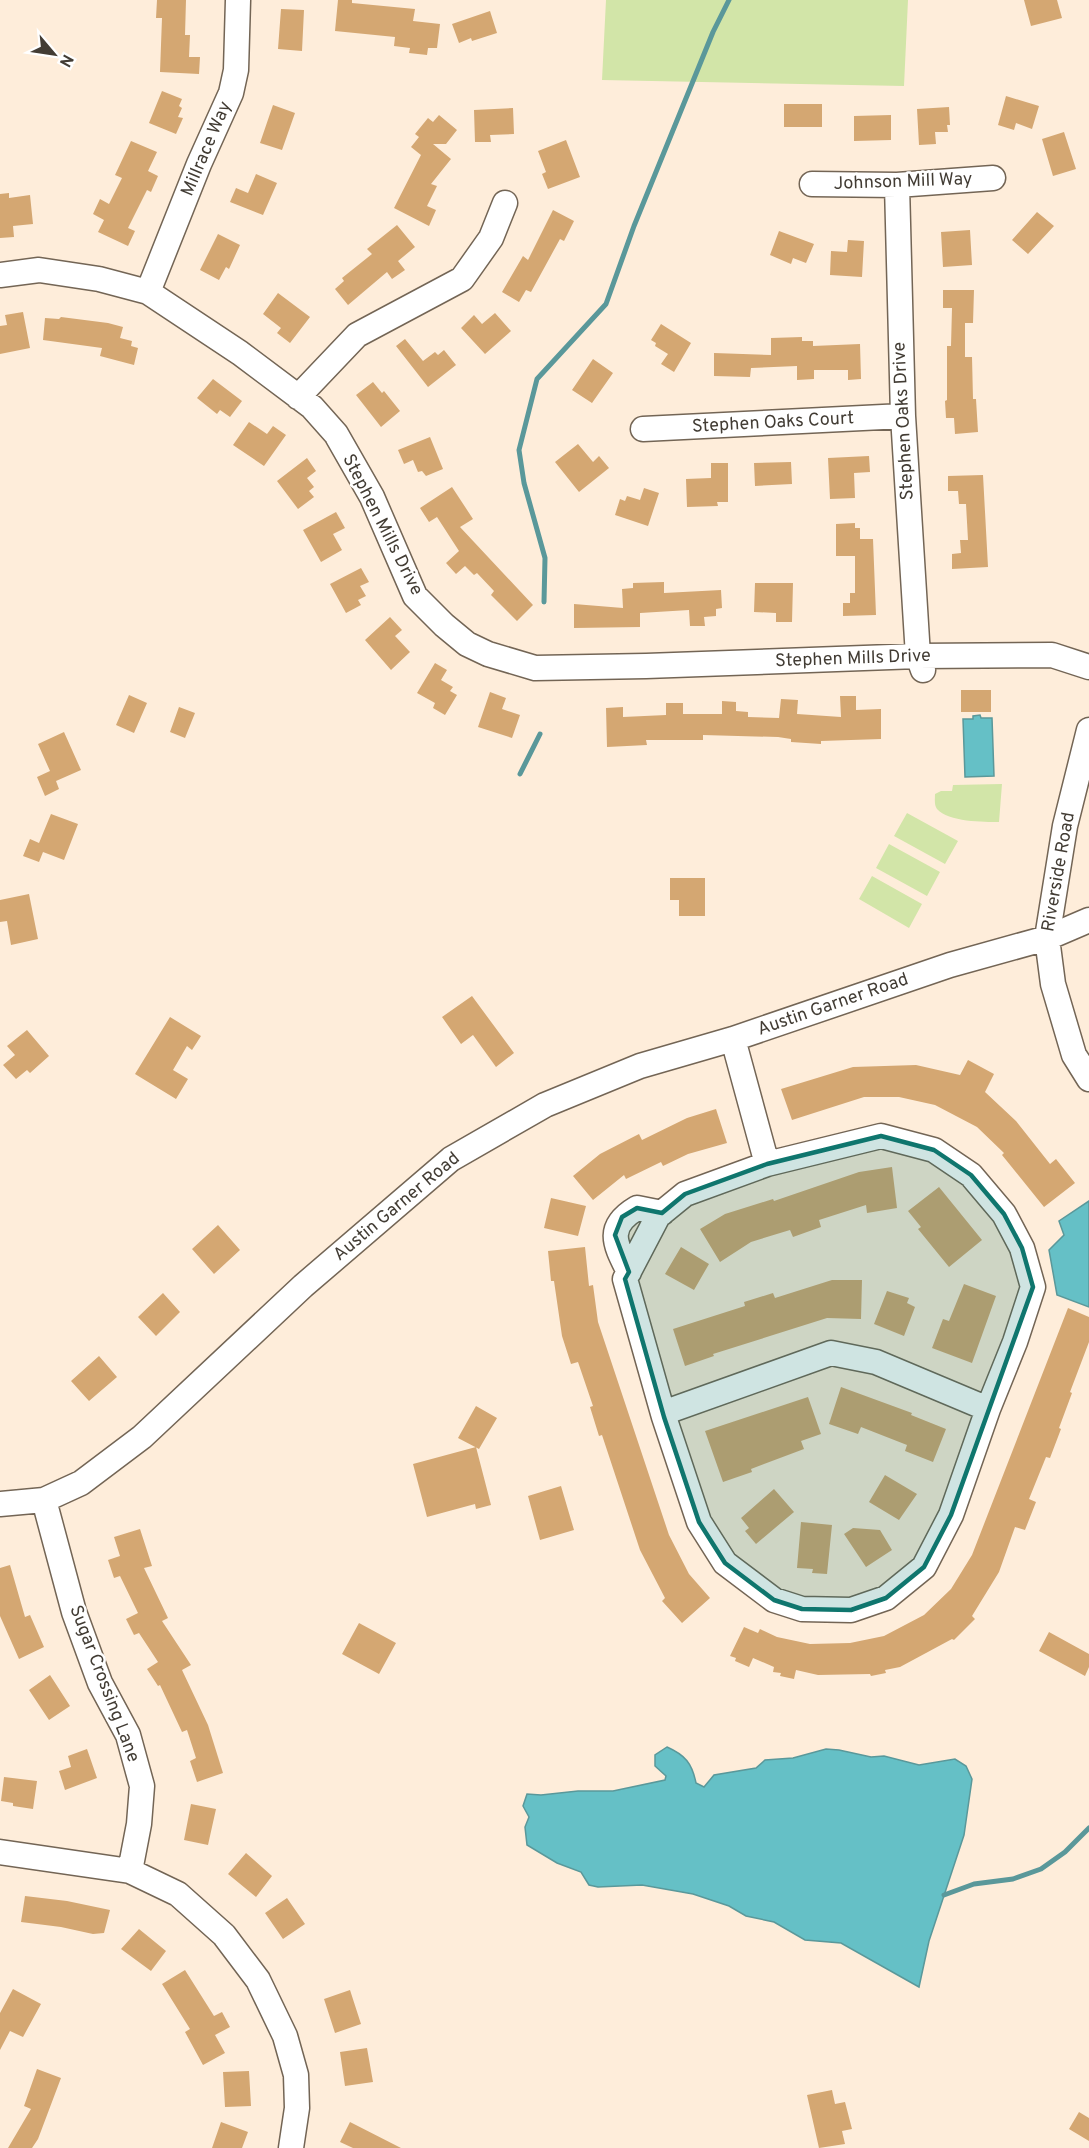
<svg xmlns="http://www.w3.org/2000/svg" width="1089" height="2148" font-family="Overpass,sans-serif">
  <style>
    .green { fill: #d2e5a8 }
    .water { fill: #65c0c6; stroke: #5a989a; stroke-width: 1.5 }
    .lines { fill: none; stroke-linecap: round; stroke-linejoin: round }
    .stream { stroke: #5a989a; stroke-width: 5 }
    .building { fill: #d4a772 }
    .minor-casing { stroke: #736555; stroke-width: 27 }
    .minor { stroke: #fff; stroke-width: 24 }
    .marked { fill: #0f766e; fill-opacity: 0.2; stroke: #0f766e; stroke-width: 4.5; stroke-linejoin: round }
    .labels { text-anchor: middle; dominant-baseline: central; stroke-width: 5; stroke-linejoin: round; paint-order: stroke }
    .street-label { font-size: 18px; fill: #423c34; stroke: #fff }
  </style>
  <rect width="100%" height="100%" fill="#feedda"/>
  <!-- green -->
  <path class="green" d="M606,0H908L904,86L602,80Z
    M1002,784L999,822C984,822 948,822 937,809C934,805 935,799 935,794L941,791H952L953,785Z
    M907,813L958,841L945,864L894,836Z
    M889,844L940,872L927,896L876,868Z
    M872,876L922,904L909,928L859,899Z"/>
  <!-- water -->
  <path class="water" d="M980,715L981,718H992L994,776L965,777L963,719H973V716Z
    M1089,1201V1307L1057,1295L1049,1250L1064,1235L1059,1221Z
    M667,1747C685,1755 692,1763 696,1783L704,1787L714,1775L756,1768L765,1760L793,1758L826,1749L839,1750L871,1757L884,1756L919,1765L955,1759L966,1766L972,1779L964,1835L929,1941L919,1987L841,1943L805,1940L774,1922L746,1916L729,1906L693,1894L642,1885L598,1887L589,1885L581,1872L557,1863L527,1845L525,1827L529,1817L523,1806L527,1794L541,1795L578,1791H613L665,1780L666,1776L655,1766V1755Z"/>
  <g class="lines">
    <!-- stream -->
    <path class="stream" d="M544,602L545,558L524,483L519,450L537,379L606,304L634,226L713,32L729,0
      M520,774L540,734
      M944,1895L974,1884L1013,1879L1041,1869L1065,1852L1089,1828"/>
  </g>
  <!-- building -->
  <path class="building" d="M157,0H186L185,35H190L189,57H200L199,74L160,72L162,18H156Z
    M338,0H352V3L415,9L413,21L440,24L437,48H428L427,55L409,53L410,48L394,46L395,37L335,31Z
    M1024,0H1057L1062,18L1031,26Z
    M281,9L304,10L302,51L278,49Z
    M490,11L497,33L472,41L471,38L459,43L452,24Z
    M162,91L182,99L179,106L182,108L178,117L183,118L176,134L149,123Z
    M1006,96L1039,106L1032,129L1016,123L1014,130L998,125Z
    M784,104H822V127H784Z
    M273,105L295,113L282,150L260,143Z
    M949,107L950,125H947L948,132H935L936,144L919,145L917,109Z
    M513,108L514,134L490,135L491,142H475L474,110Z
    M439,115L457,130L446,144H433L451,159L431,184L437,186L427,206L436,210L429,226L394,208L421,155L411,147L419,137L415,134L428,118L433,122Z
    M891,115V140L854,141V116Z
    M1064,132L1076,169L1053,176L1042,139Z
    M566,140L580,177L548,189L542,174L546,172L538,151Z
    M131,141L157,152L148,171L158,176L151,192L147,190L128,228L135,231L128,246L98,232L104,220L93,214L100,199L109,204L122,178L115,175Z
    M256,174L277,183L263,215L230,202L236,188L248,193Z
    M9,193V198L30,195L33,224L13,226L14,237L0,238V194Z
    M553,210L574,221L564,241L560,239L531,292L526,290L519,302L502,292L523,256L528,260Z
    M1037,212L1054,226L1028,254L1012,240Z
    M397,225L415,247L398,261L405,270L392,279L387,272L348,305L335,289L344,281L342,278L372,254L367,249Z
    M970,230L972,265L943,267L941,232Z
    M779,231L814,244L806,263L793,258L791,264L770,255Z
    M218,234L240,245L229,269L226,267L219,280L200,270Z
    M848,240L864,241L862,277L830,275L831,251L847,252Z
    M943,290H974L973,323H965V357H972L973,399H976L978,432L955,434L954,418H946L945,401L947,400V346H951L952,308H943Z
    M278,293L310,317L290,343L277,333L281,328L263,314Z
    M23,312L30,348L0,354V326L7,325L5,315Z
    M495,313L511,331L485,354L461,328L474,315L482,324Z
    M61,317L108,323L123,327L120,338L132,341L131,346L138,348L134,365L100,356L102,348L43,340L45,318L59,319Z
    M661,324L691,343L674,372L661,364L668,354L655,346L656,343L651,340Z
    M802,337V341H813V346L860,344L861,379L848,380V370H814V379L797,380V366L751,368L750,377L714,376V353L771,355V338Z
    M405,339L423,361L435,352L438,355L444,350L456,365L428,387L396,346Z
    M593,359L613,373L592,403L572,390Z
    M213,379L242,401L230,417L220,410L217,414L197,398Z
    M373,382L382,393L384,391L400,411L381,427L356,395Z
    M249,422L267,434L273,426L286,435L264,466L233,445Z
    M430,437L443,469L426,476L422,471L418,472L413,460L404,464L398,450Z
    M578,444L593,462L599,456L609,468L579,492L555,462Z
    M869,456L870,472L854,473L855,498L830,499L828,458Z
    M307,458L316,471L307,478L314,487L309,491L314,497L298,509L277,481Z
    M791,462L792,484L755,486L754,463Z
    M711,463H728V502H717L718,506L687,507L686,479L711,478Z
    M983,475L988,567L952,569V554L961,553L960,540H968L966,504H959L958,491H948V476Z
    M452,487L473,519L460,527L533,605L517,621L491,595L494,591L477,573L474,575L465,566L456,574L446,563L459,551L437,517L429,522L420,508Z
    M644,488L659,493L648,526L615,515L620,499L625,501L627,496L640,500Z
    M336,512L345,528L333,534L342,550L321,562L303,530Z
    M855,523V528H860V539H873L876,615L843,616V603H850V593H855V556H836V524Z
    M361,568L369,582L360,586L366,596L358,600L361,605L346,613L330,584Z
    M664,582V593L721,590L722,608L716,609V616L704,617L705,626H690L689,610L640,613V627L574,628V604L623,608L622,589L633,588V583Z
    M755,583H793L792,622H776V613L754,612Z
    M390,617L402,630L395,636L410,652L391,670L365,640Z
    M435,663L447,670L441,680L453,687L450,691L457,695L445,715L433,708L435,703L417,693Z
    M961,690H991V712H961Z
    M490,692L506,698L502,709L520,715L512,738L478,727Z
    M129,695L147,703L134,733L116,725Z
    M840,696H856V710L881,709V739L821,741V744L791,742V739L778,737L703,735V740H646L647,745L607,747L606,708L623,707V717L666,715V703H683V714H722V701L736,702V711L748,712V717L779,718L781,699L798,700L797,714L841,717Z
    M179,707L195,713L185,738L170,732Z
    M64,732L81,770L56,781L59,789L45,796L37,777L50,771L38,744Z
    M51,814L78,824L64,860L43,852L39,862L23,856L30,839L39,843Z
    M670,878H705V916H679V900H670Z
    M29,894L38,939L11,945L7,921L0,922V900Z
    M472,996L514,1053L496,1067L473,1035L461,1044L442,1017Z
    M170,1017L201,1036L192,1050L187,1046L173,1070L188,1079L176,1099L135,1074Z
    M27,1030L49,1056L30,1073L27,1070L16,1079L3,1065L15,1055L7,1046Z
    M968,1060L994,1074L985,1092L1016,1121L1050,1164L1056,1159L1075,1183L1044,1207L1002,1155L1004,1153L977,1127L935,1105L899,1097H864L792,1120L781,1089L853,1067L916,1065L960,1075Z
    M716,1109L727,1143L688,1154L663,1166L661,1162L626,1179L624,1175L593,1200L573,1176L600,1154L639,1134L642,1140L687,1118Z
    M892,1167L897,1208L867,1213L866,1205L819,1220L821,1227L793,1237L790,1230L751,1242L720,1262L700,1229L725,1214L773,1199L774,1201L859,1172Z
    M939,1187L982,1240L949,1267L918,1229L921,1227L908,1211Z
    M551,1198L586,1206L578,1236L544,1228Z
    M218,1225L240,1250L214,1274L192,1249Z
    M585,1247L589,1286L593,1285L598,1322L669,1535L689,1574L710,1598L682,1623L662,1601L665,1598L640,1550L602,1435L599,1436L590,1407L593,1406L578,1362L571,1364L562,1336L554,1281H551L548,1251Z
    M681,1247L709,1264L694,1290L665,1274Z
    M832,1280H862L861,1319L827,1318L713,1354L714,1356L685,1366L673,1329L745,1306L744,1302L773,1293L775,1298Z
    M964,1284L996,1296L972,1363L932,1348L943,1319L949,1321Z
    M887,1291L909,1298L907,1303L915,1307L904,1336L874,1324Z
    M163,1293L180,1312L156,1336L138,1317Z
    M1068,1308L1089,1317V1342L1070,1392L1072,1393L1059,1428L1061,1429L1050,1458L1046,1457L1029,1499L1036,1502L1025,1530L1015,1527L999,1572L972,1616L975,1619L954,1640L952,1639L900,1667L885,1670L886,1673L871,1676L870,1674L818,1675L796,1670L794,1679L780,1676L781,1673L773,1672L774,1667L753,1658L749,1667L735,1661L736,1658L730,1656L744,1627L758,1633L760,1629L777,1637L810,1644L850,1643L884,1636L924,1615L951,1589L972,1555Z
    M99,1356L117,1377L89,1401L71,1381Z
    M841,1387L912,1413L911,1415L946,1429L933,1462L905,1451L907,1445L861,1427L858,1434L829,1424Z
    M808,1397L821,1434L801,1441L804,1449L751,1469L752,1472L723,1482L705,1431Z
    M476,1406L497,1418L479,1449L458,1438Z
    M476,1447L491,1505L476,1509L475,1504L427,1517L413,1464Z
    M885,1475L917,1494L899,1520L869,1502Z
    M561,1486L574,1530L540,1540L528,1496Z
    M774,1489L794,1512L756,1544L745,1531L749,1528L741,1518Z
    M801,1522L832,1525L827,1574L812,1573L813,1569L797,1568Z
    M853,1528L880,1530L892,1550L866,1567L844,1534Z
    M140,1529L152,1566L144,1568L168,1618L162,1621L191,1665L182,1670L208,1725L223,1773L197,1782L190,1761L196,1758L187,1730L182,1732L160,1685L158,1686L147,1669L158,1662L139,1633L134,1635L126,1619L138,1613L120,1576L114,1578L108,1560L120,1556L114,1537Z
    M10,1565L25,1617L30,1615L44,1647L19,1659L0,1616V1568Z
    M359,1623L396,1643L379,1674L342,1654Z
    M1049,1632L1089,1654V1667L1085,1676L1039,1651Z
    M50,1675L70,1706L49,1720L29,1690Z
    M87,1749L97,1778L65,1790L59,1771L71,1767L68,1756Z
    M4,1777L37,1781L33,1809L13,1806V1803L1,1801Z
    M191,1804L216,1809L208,1845L184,1840Z
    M246,1853L272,1876L256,1897L228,1874Z
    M25,1896L67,1901L110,1910L104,1933L93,1934L61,1927L21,1922Z
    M287,1898L305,1924L283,1939L265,1913Z
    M139,1929L166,1951L151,1971L121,1949Z
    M185,1970L214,2016L222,2012L230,2027L215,2035L225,2053L203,2065L185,2032L190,2029L162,1984Z
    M13,1989L41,2004L23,2037L10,2031L0,2050V2013Z
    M350,1990L361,2024L335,2033L324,1999Z
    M367,2048L373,2082L345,2086L340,2052Z
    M37,2069L61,2078L38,2139L32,2148H8L31,2109L24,2106Z
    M249,2071L251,2106L225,2107L223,2072Z
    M832,2090L835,2104L845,2102L852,2129L842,2131L845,2144L819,2148L807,2095Z
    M1079,2112L1089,2118V2141L1069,2129Z
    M221,2122L248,2132L242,2148H212Z
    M350,2122L401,2148H353L340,2142Z"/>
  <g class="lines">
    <defs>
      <path id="minor" d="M812,184L897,185L993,178
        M897,185L903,416L918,656L923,670
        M0,275L39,270L99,279L148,292L240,353L312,407L336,434L372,497L415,596L444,625L467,644L488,654L535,668L646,666L918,656L1052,655L1089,667
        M148,292L199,164L231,93L236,70L238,0
        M298,397L357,335L462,279L491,238L505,203
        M643,429L903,416
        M1089,730L1065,826L1047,938L1053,984L1074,1055L1089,1079
        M733,1039L767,1164L685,1194L658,1216L625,1279L664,1417L699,1522L725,1563L774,1600L802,1609L851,1610L886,1598L924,1567L951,1515L988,1409L1015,1342L1033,1287L1022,1248L1004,1214L971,1175L934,1150L881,1136L767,1164
        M629,1272C615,1244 605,1227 637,1208L662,1213
        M663,1413L831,1353L876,1362L988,1409
        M44,1500L74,1612L100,1683L128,1735L142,1786L139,1824L130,1871
        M0,1504L44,1500L81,1483L142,1437L303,1286L451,1159L545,1105L640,1066L733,1039L950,965L1047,938L1089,920
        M0,1852L130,1871L178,1894L224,1935L258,1980L285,2036L296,2075L297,2108L291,2148"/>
    </defs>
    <!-- minor casing -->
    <use href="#minor" class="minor-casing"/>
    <!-- minor -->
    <use href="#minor" class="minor"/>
  </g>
  <!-- marked area -->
  <path class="marked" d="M881,1136L934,1150L971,1175L1004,1214L1022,1248L1033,1287L951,1515L924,1567L886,1598L851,1610L802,1609L774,1600L725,1563L699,1522L664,1417L625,1279L629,1272L615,1235L622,1217L637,1208L662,1213L685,1194L767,1164Z"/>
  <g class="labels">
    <!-- street labels -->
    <g class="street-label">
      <text transform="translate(207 149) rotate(-67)">Millrace Way</text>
      <text transform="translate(903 182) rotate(-2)">Johnson Mill Way</text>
      <text transform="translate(904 421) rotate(-93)">Stephen Oaks Drive</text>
      <text transform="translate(773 423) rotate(-3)">Stephen Oaks Court</text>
      <text transform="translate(382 525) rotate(63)">Stephen Mills Drive</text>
      <text transform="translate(853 659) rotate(-2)">Stephen Mills Drive</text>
      <text transform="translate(1059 872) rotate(-80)">Riverside Road</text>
      <text transform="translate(833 1005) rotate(-19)">Austin Garner Road</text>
      <text transform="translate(397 1207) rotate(-40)">Austin Garner Road</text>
      <text transform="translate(104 1684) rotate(69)">Sugar Crossing Lane</text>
    </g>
  </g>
  <!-- north arrow -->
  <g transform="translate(54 54) rotate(119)" stroke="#ffffff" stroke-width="4.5" paint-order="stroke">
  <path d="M0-4.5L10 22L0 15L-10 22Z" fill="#423c34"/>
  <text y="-9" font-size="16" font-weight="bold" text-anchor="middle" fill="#423c34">N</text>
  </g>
</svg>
